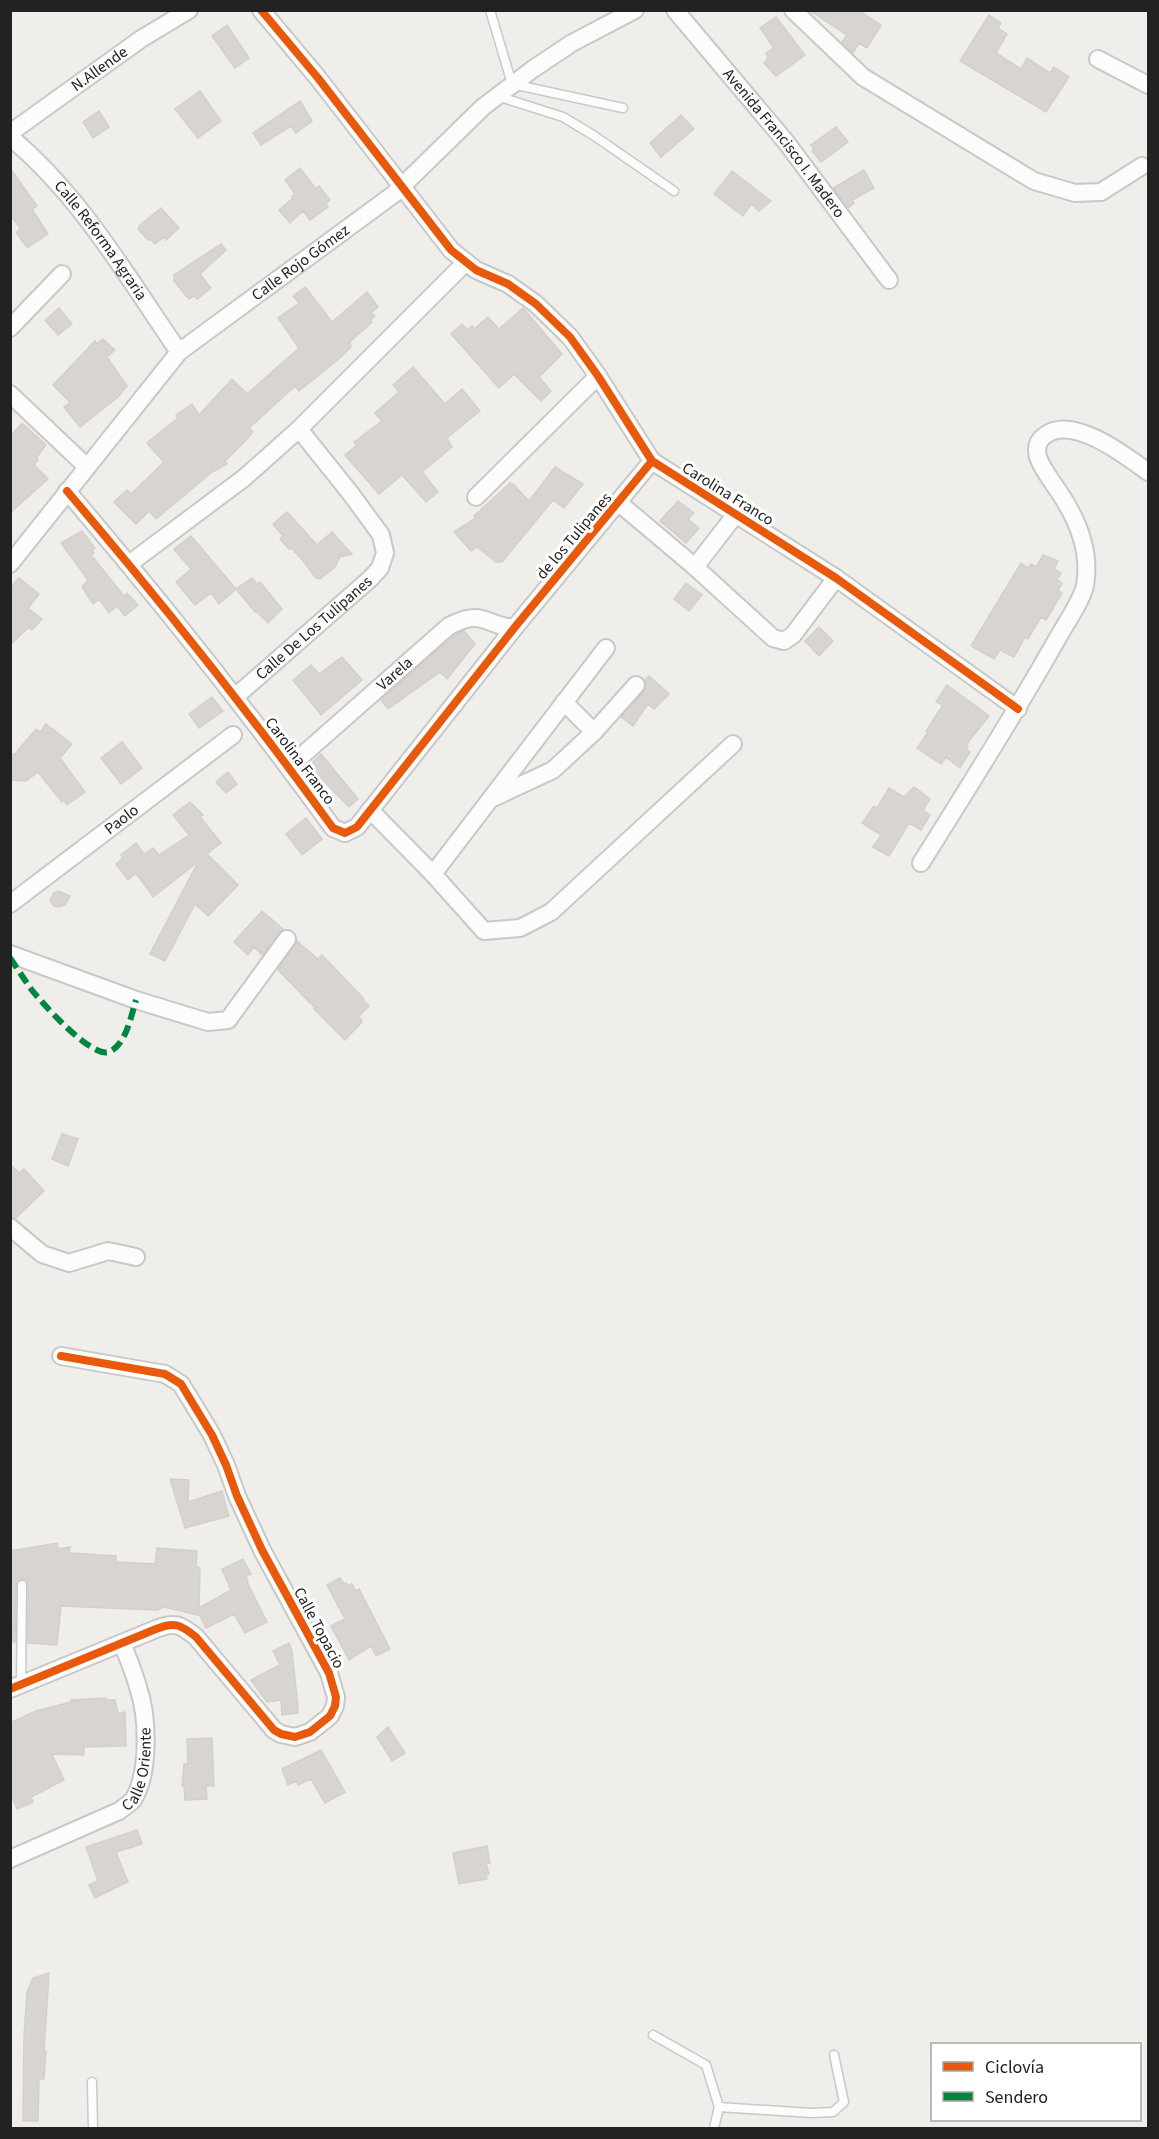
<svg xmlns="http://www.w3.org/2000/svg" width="1159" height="2139" font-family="'Source Sans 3',sans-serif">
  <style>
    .building { fill: #d7d4d2; stroke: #d3d0cc; stroke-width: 1.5 }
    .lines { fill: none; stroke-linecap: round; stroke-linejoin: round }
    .lane-casing { stroke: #c9c8c7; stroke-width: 11 }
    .street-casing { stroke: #c9c8c7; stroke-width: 20 }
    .lane { stroke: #fdfcfc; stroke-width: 8 }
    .street { stroke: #fdfcfc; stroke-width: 16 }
    .quiet { stroke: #00873e; stroke-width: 6; stroke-dasharray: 12 6; stroke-linecap: butt }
    .cycleway-casing { stroke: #fff; stroke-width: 11 }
    .cycleway { stroke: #e8590c; stroke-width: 8 }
    .labels { text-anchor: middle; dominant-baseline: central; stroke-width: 6; stroke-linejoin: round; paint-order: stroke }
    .street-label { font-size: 16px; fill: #222; stroke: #fff }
  </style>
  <rect width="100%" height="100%" fill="#f0eeeb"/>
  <!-- building -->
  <path class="building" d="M809,10H858L881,25L867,48L859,43L853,53L842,42L847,35Z
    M989,15L1001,23L998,28L1007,34L996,53L1021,69L1027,58L1050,73L1054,67L1069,77L1046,112L960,61Z
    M776,17L805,55L776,76L764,63L768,58L766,53L774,48L760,28Z
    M227,25L249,58L235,68L212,36Z
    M200,91L221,121L198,138L175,109Z
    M300,101L312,121L296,133L291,126L261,145L253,133Z
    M99,111L109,127L93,138L83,122Z
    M681,115L694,129L661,157L650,143Z
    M836,127L848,142L821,162L812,151L814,149L811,145Z
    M10,168L37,206L32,209L48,234L27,248L16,232L21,229L10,215Z
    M300,168L316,189L319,186L330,200L326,203L328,207L310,220L303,211L290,223L279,210L293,198L292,196L295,194L285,180Z
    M864,170L874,188L852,200L854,203L848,208L833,188Z
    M732,171L771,201L759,211L751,204L743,216L714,194Z
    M161,208L179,228L166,240L164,237L155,244L150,239L148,240L138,229L140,227L139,226Z
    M221,244L226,250L200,274L211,288L197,299L194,296L189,299L174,281V275Z
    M305,287L332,322L367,292L378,307L371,313L375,316L370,320L372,322L350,342L351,347L340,358L299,391L295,386L249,428L253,432L250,434L251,435L225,461L227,464L212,472L156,519L149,511L136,524L114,502L127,490L131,494L164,462L147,443L178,418L176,415L192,404L199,415L232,379L247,394L299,348L278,318L299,303L293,296Z
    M59,308L72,324L58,335L45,320Z
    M523,308L562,354L539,377L551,391L541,401L514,374L499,388L451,334L462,324L467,330L472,326L474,329L488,317L499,329Z
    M103,339L115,350L107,357L127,386L118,397L80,427L64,407L70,402L53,385L95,341L97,344Z
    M413,367L445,404L462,389L480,411L447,438L452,447L422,472L438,492L426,502L402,475L379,494L345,455L357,445L354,442L382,421L375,413L399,392L393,385Z
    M22,423L46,445L36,458L38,460L34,465L48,479L10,513V437Z
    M555,467L583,484L564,508L553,500L502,562H496L477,547L471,551L454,532L476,518L474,516L510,483L513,484L529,501Z
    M678,501L694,513L688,519L699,528L686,543L660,521Z
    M287,512L317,545L332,532L352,554L340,557L335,567L320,579L316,578L300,557L291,548L289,549L280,539L283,536L273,524Z
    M82,531L95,548L92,550L94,553L91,555L124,596L127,593L138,605L125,616L117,606L109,613L99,599L93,604L82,587L88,580L61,543Z
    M191,536L236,589L219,604L211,593L195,605L176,582L191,569L174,549Z
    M1043,555L1058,561L1054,569L1061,573L1057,580L1062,583L1058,591L1062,593L1046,620L1041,617L1028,639L1025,637L1014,657L1000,650L994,659L971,646L1021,563L1028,568L1031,564L1036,567Z
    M19,578L39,594L28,608L42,619L32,630L29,627L10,645V588Z
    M252,578L257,584L260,582L282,609L268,623L256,611L255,612L236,589Z
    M686,583L702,595L689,611L674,599Z
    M819,627L833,641L819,656L805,641Z
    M464,631L475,644L447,679L440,672L388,709L381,700L455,635Z
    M342,657L362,680L321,715L293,680L311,665L319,674Z
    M649,676L669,694L654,709L648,704L633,726L621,717L644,692L646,687L645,680Z
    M947,685L989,716L966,745L968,747L966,749L970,752L960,768L946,757L941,764L917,748L928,732L926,731L943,705L936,702Z
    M212,697L223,711L199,728L189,714Z
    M46,724L72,744L60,758L85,792L67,805L64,800L62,802L38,772L26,781L10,780V754H15L36,729L40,732Z
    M122,742L142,768L121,784L101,758Z
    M321,754L358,799L349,807L319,776L318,778L309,766Z
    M228,772L237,784L226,793L216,782Z
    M914,787L930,799L923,810L930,815L921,830L909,823L889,856L873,847L881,835L862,823L874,806L877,808L889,788L904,797Z
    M190,802L203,815L200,817L221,843L207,854L238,885L208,916L195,904L165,961L150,954L198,862L153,897L139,877L135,874L128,880L116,864L123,858L121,855L136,843L144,854L153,848L159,855L189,835L173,815Z
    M306,818L322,839L302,855L286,834Z
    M58,891L70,896L65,905L59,907L54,906L50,901L53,894Z
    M262,911L283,929L262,955L254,947L248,955L234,942Z
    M297,941L318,959L322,955L364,999L363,1000L369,1006L359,1016L362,1022L345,1040L314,1009L315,1008L278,970Z
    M62,1134L78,1139L68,1166L52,1159Z
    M10,1164L19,1173L24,1169L44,1191L16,1218L10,1217Z
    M170,1479L189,1480L188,1502L222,1491L229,1516L185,1528Z
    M57,1543L58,1549L70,1547L69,1553L116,1556V1562L155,1564L157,1548L197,1551L196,1566L200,1568L199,1608L231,1590L222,1569L243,1559L251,1574L246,1576L248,1581L247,1582L267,1622L245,1633L234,1614L206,1628L198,1612V1615L164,1607L157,1610L61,1606L57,1645L28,1643V1585L26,1580L21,1579L16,1584L15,1642L10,1641V1551Z
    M340,1578L344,1584L346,1583L348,1586L352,1584L356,1591L359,1589L390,1649L376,1656L371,1646L349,1660L331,1626L345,1619L327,1585Z
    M289,1643L292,1651L298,1708V1713L282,1715L281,1700L267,1702L251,1680L280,1665L273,1651Z
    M106,1698L105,1700H115L118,1713L125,1712L126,1746L84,1747V1755L52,1754L64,1780L31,1797L33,1802L17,1809L10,1791V1723L36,1711L71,1702V1700Z
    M388,1727L405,1753L392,1761L377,1737Z
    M212,1738L214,1786H206L207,1799L185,1800L184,1786H182L184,1764H188L187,1739Z
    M321,1750L345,1792L325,1803L311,1779L298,1785L297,1781L288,1785L282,1769Z
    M137,1830L142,1844L116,1852L128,1882L95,1898L89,1885L98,1881L86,1847Z
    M487,1846L490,1863H486L489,1874L486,1875L487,1879L459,1884L453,1853Z
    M49,1973L44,2051H46L44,2079H39L38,2121H23L24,2036L27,1992L33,1978Z"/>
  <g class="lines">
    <defs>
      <path id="lane" d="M490,10L512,84L623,108
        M497,96L563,117L593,135L674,191
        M21,1684L22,1585
        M653,2035L706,2065L719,2107L714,2128
        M92,2082L93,2128
        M719,2107L812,2113L833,2112L844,2102L834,2055"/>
      <g id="street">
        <path d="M261,10L318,78L451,250L476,270L508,284L536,304L570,337L598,376L652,461L836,578L1018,709"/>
        <path id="s1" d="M675,10L786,142L889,280"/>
        <path d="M793,10L863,77L1034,181L1075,193L1101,192L1142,166"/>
        <path d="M1098,59L1148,85"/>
        <path id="s2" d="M10,133L141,39L189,10"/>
        <path id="s3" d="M10,137C81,196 128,278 179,352"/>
        <path d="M10,328L62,274"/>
        <path d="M10,394L87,467"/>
        <path d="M67,491C160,600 249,712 333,828L345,833L357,827L515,627L652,461"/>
        <path d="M476,497L598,376"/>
        <path d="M619,503L695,567L773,638L784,641L793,635L836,578"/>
        <path id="s4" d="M10,564L179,352L394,194L483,107L533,69L572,43L635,10"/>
        <path d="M129,564L244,478L299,429L466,262"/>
        <path d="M695,567L736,514"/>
        <path id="s5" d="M235,697L371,578L380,568L385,553L381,535L351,494L299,429"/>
        <path d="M564,702L594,732"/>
        <path id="s6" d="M289,767L449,626C459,621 470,616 482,619C493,622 504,629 515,627"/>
        <path d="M493,798L553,770L594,732L636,685"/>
        <path d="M370,810L433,874L484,931L520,928L551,912L733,744"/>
        <path d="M921,863C967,790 1013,717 1056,641C1063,628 1083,599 1085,585C1091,551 1078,520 1059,492C1052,481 1042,469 1038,457C1036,449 1037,442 1043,437C1070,412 1126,456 1148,472"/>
        <path d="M433,874L606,648"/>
        <path id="s7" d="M10,904L233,735"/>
        <path d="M10,954L136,1000L208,1022L228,1020L287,939"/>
        <path d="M10,1227L42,1254L69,1263L108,1251L136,1257"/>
        <path d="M10,1689L156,1629C175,1621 181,1625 196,1637L274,1730L281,1734L295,1737L310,1732L330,1716L335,1706L336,1697L329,1673L262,1550L237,1496L226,1465L212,1435L181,1384L165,1374L61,1356"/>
        <path id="s8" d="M10,1859L119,1811C123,1808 129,1804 133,1800C150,1773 148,1716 138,1687C134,1672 128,1658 122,1643"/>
      </g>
    </defs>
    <!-- lane casing -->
    <use href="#lane" class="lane-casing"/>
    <!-- street casing -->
    <use href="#street" class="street-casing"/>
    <!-- lane -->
    <use href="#lane" class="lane"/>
    <!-- street -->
    <use href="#street" class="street"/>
    <!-- quiet -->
    <path class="quiet" d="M10,958C17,968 24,979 31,989C42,1003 91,1058 109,1052C126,1045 131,1016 136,1000"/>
    <defs>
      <path id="cycleway" d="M261,10L318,78L451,250L476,270L508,284L536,304L570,337L598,376L652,461L836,578L1018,709
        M67,491C160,600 249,712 333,828L345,833L357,827L515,627L652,461
        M10,1689L156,1629C175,1621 181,1625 196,1637L274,1730L281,1734L295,1737L310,1732L330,1716L335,1706L336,1697L329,1673L262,1550L237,1496L226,1465L212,1435L181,1384L165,1374L61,1356"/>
    </defs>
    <!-- cycleway casing -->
    <use href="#cycleway" class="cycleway-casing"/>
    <!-- cycleway -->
    <use href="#cycleway" class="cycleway"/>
  </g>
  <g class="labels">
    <!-- street labels -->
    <g class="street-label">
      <text stroke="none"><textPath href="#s2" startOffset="110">N.Allende</textPath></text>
      <text stroke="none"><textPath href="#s1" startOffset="172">Avenida Francisco I. Madero</textPath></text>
      <text stroke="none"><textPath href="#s3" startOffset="138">Calle Reforma Agraria</textPath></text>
      <text stroke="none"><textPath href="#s4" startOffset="422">Calle Rojo Gómez</textPath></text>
      <text transform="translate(728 494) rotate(32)">Carolina Franco</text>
      <text transform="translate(574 536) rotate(-50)">de los Tulipanes</text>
      <text stroke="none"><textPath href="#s5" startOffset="105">Calle De Los Tulipanes</textPath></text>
      <text stroke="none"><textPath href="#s6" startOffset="141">Varela</textPath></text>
      <text transform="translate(300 761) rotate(53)">Carolina Franco</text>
      <text stroke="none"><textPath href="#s7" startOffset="140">Paolo</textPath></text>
      <text transform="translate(319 1628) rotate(62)">Calle Topacio</text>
      <text stroke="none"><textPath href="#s8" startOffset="168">Calle Oriente</textPath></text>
    </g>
  </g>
  <!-- border -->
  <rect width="1159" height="2139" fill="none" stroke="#222222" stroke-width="24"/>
  <!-- legend -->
  <rect x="931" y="2043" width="210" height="78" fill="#ffffff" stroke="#a7a7a7" stroke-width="1.5"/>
  <rect x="943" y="2062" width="30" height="9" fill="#e8590c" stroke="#a7a7a7" stroke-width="1.5"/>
  <text x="985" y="2073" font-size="18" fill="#222222">Ciclovía</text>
  <rect x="943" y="2092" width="30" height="9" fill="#00873e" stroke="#a7a7a7" stroke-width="1.5"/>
  <text x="985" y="2103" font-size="18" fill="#222222">Sendero</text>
</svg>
